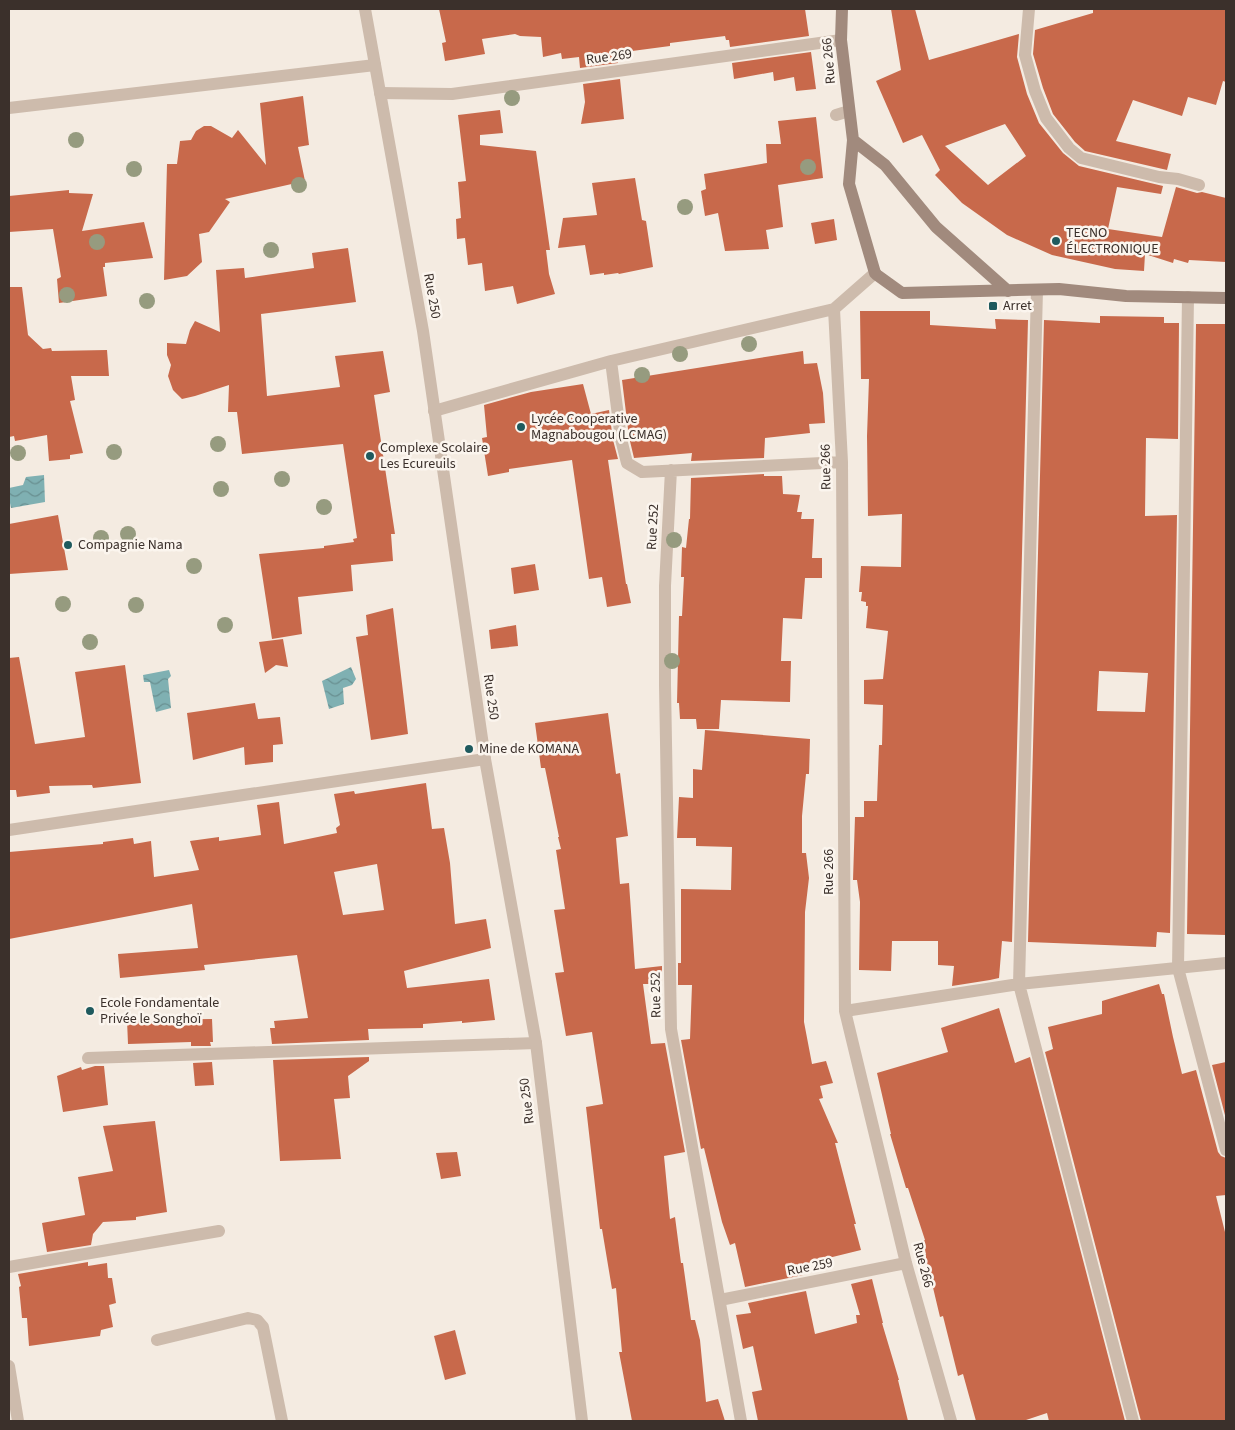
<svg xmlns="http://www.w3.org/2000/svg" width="1235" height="1430" font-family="'Source Sans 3',sans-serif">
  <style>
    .water { fill: url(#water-waves) }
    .building { fill: #c8694b; fill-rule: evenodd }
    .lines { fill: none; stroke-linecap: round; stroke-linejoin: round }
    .minor { stroke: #cdbbac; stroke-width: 12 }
    .tertiary { stroke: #cdbbac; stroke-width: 12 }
    .secondary { stroke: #a18a7d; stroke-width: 12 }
    .tree { fill: #969b7f }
    .poi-dot { fill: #1f5a5e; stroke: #fbf5ee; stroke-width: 2 }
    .labels { text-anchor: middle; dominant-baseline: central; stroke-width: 5; stroke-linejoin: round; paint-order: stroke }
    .street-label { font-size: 14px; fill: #3b302b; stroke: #fbf5ee }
    .poi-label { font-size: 14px; fill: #3b302b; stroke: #fbf5ee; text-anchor: start }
  </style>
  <defs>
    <pattern id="water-waves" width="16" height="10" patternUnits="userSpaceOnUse" patternTransform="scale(1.25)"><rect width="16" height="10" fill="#7fb0b2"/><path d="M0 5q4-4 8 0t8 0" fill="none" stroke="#699091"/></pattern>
  </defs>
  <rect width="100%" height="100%" fill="#f4ebe1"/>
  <!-- water -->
  <path class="water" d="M44,475L45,502L11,508L9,498V488L23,485L26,477Z
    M351,667L356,679L352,685L343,688L344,704L329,709L322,681Z
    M169,670L171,676L168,679L171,708L156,712L150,682H144L143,675Z"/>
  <!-- building -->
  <path class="building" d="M439,9H805L809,36L730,47L729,40H726L725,36L670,43V46L617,53L618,63L580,68L579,57L562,59L561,53L543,57L541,37L520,36L515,34L482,39L485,54L445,61L442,43L446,42Z
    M891,9H915L929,60L1019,34L1017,57L1027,94L1039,123L1063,153L1079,166L1163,186L1161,194L1117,187L1108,229L1162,237L1176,187L1197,193L1202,192L1226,198V262L1189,260L1188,263L1174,259L1173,263L1145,254L1144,271L1115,269L1052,255L1007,235L962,203L935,175L940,170L922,135L903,143L876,81L901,70ZM1005,124L1026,156L988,185L945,146Z
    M1093,9H1226V82L1223,81L1216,105L1188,97L1182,116L1133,100L1116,141L1171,154L1167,170L1085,151L1075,142L1053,114L1043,88L1033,54L1035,30L1093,13Z
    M811,52L816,89L796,91L794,77L774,81L773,72L734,79L732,63Z
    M620,79L624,119L581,124L585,102L583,84Z
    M303,96L309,145L298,147L305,181L225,199L230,202L209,232L199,234L202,262L187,276L164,280L167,164H177L180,141L191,140L196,131L204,126H211L232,138L238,130L266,165L260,103Z
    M500,110L503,133L480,135V145L536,151L550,250H546L549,274L555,294L517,304L513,286L485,291L482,263L468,265L465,238L457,239L456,219L461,218L458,182L466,181L458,115Z
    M816,117L823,178L778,185L783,227L766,230L769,249L725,251L718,213L705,216L701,191L706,189L704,174L767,163L766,144H781L778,121Z
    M635,178L642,220L646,221L653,267L619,274L618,273L604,275V273L590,275L585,245L558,248L563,218L597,215L592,183Z
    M69,190V193L93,194L82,231L144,222L153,258L105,263V267H103L107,296L59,303L57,279L61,277L53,229L9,232V196Z
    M834,219L837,240L815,244L811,223Z
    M348,248L356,302L261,314L267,396L340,387L335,356L383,351L390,392L374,395L395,534H391L393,561L351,565L353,591L298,597L302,634L272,639L259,554L324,548V546L354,542L353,539L357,538L343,444L242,454L237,412H228L229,385L195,396L182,399L173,390L168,376L171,365L167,355V343L186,344L190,330L195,321L220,332L216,270L244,268L245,278L314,268L312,253Z
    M9,287H22L28,335L43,349L51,348L52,351L107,350L109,376H71L75,400L70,401L83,453L70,455V459L49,461L47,435L15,441L14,436L9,437Z
    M860,311H930V325L996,329L995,319L1028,320L1012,942L1002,941L999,978L990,980L952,986L954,966L938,965V941H892L891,971L859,970L860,902L857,880H853L855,817H864V801H877L879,745H882L883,705L864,704V680L883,679L888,631L866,628L868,606H866V602L861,601L862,592H859L861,566L901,567L902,514L868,516L867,436L869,379H861Z
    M1100,316L1164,317V323H1179L1178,439L1146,438L1145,516L1177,515L1170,933L1157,932L1156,947L1028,942L1044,320L1100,323ZM1099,671L1148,673L1145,712L1097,711Z
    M1196,324H1226V935L1187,934Z
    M803,351L804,364L817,363L823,393L825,423L809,424L810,433L765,438L764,458L691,461L692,453L634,458L629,437L622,380Z
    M583,384L591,414L609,410L613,440L618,459L608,460L626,584H627L631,603L607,607L602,577L589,579L572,460L509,469V472L488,476L482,438L487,437L484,405L531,392Z
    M764,474V476H782L783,494L800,495L797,512H802L801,519H814L812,558H822V578H805L802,619L783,618L781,661H791L790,702L721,700L719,729H697L696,719H680L679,703H677L679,616H682L684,577H681L682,547L686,548L689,519H690L691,478Z
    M58,515L68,570L9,574V524Z
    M535,564L539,590L514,594L511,568Z
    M393,608L408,734L371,740L356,637L368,635L366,615Z
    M516,625L518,646L491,649L489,630Z
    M283,639L288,667L276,665L265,673L259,642Z
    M19,657L35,744L85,737L75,672L125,665L141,783L93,788L92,785L49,786L50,793L17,797L16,790H9V658Z
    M255,703L258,719L280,717L283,744L273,745V762L245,765L244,747L193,760L187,713Z
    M608,713L616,774L620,773L628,836L616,838L620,884L629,883L635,969L662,966V984H643L651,1044L665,1043L685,1152L664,1156L670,1219L675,1217L681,1263H683L691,1320H695L700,1340L706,1402L718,1399L725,1421H632L619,1352H622L616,1288L612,1289L602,1229H600L586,1107L603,1104L592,1032L566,1036L555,973L564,972L554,910L565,909L556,850L561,849L558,837H559L545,768H541L535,723Z
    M705,730L810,739L809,774H806L802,816V853H806L809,878L805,912L804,1022L812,1064L826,1061L833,1083L820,1086L823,1098L819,1099L838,1143H835L856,1224H854L861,1250L800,1265L803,1275L745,1287L735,1243L730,1245L722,1222L704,1148L701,1149L681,1040L690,1039L692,985H678V963H681V889L731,890L732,847L696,846V838H677L679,797L693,798V769L702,770Z
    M426,783L432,829L444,828L450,863L455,924L486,919L491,948L404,971L407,988L489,979L495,1020L462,1023V1021L423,1024V1028L368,1029L369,1040L272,1044L270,1028H275L274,1021L308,1018L297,955L204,965L205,970L120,978L118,954L198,948L192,904L9,939V852L103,844V842L133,838L134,844L151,841L154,877L199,870L190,841L219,837V841L261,835L257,805L279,802L284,844L337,833L336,828L340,825L334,794L354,791L355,794ZM377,864L384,910L343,915L334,872Z
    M1159,984L1162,994H1164L1173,1037L1182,1074L1196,1070L1218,1152L1221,1156L1226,1158V1195L1216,1196L1226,1236V1421H1141L1045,1052L1053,1049L1048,1027L1102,1014V1001Z
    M999,1008L1015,1063L1030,1057L1125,1421H1049L1047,1413L1023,1421H976L963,1374L958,1376L943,1316L940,1317L925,1254H926L923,1241L925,1240L908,1188H906L890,1134H891L877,1073L948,1052L941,1028Z
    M212,1019L213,1042H210L211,1046H191V1042L128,1044L127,1020Z
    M369,1057V1061L348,1076L350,1098L334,1099L341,1159L280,1161L273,1060Z
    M212,1062L214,1085L195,1086L193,1063Z
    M1226,1062V1119L1212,1065Z
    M95,1066H104L108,1105L63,1112L57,1076L81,1067L82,1070Z
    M155,1121L167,1212L136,1217V1220L103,1222L93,1234L91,1245L47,1252L42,1223L85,1215L78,1177L113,1171L103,1126Z
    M457,1152L461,1176L441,1179L436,1153Z
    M88,1262V1266L107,1263L108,1278H112L116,1303L109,1305L113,1327L101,1330L100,1336L29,1346L27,1318H22L19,1287L21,1286L18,1274Z
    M872,1279L883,1323H882L899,1380H898L908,1421H758L752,1392L762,1390L753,1346L743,1349L736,1315L751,1313L748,1303L806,1291L815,1334L857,1323L856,1315H860L851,1284Z
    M455,1330L466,1374L445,1380L434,1336Z"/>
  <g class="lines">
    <!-- minor -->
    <path class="minor" d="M1029,9L1025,55L1035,91L1046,118L1069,148L1081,158L1159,177L1178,179L1199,185
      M380,93L452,94L841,40
      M9,108L375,65
      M836,115L849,111
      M1037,290L1019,984L1133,1421
      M1188,297L1178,968L1226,1150
      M834,309L842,462L845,1011L906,1263L951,1421
      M611,361L621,439L627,463L642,472L842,462
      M434,411L611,361L834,309L875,273
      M671,470L665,586V685L671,1029L741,1421
      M9,830L485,759
      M845,1011L1019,984L1226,963
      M88,1058L536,1043
      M9,1267L219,1231
      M720,1300L906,1263
      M157,1340L248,1318L257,1320L263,1327L282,1421
      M9,1366L18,1421"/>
    <!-- tertiary -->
    <path class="tertiary" d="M365,9L423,331L485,759L536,1043L582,1421"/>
    <!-- secondary -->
    <path class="secondary" d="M842,9L841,40L853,140L849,184L875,273L877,275L902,293L1059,289L1126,296L1226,298
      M853,140L885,165L936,227L1008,291"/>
  </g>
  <!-- trees -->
  <g class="tree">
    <circle cx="512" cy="98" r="8"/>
    <circle cx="76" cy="140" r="8"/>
    <circle cx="808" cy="167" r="8"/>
    <circle cx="134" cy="169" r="8"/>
    <circle cx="299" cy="185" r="8"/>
    <circle cx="685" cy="207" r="8"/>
    <circle cx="97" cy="242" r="8"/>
    <circle cx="271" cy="250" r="8"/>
    <circle cx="67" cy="295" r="8"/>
    <circle cx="147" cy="301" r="8"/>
    <circle cx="749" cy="344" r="8"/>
    <circle cx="680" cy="354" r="8"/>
    <circle cx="642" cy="375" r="8"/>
    <circle cx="218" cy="444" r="8"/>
    <circle cx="114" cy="452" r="8"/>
    <circle cx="18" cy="453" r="8"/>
    <circle cx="282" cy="479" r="8"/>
    <circle cx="221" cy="489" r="8"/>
    <circle cx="324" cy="507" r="8"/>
    <circle cx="128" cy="534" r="8"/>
    <circle cx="101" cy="538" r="8"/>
    <circle cx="674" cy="540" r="8"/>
    <circle cx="194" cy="566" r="8"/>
    <circle cx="63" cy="604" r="8"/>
    <circle cx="136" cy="605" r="8"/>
    <circle cx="225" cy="625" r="8"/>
    <circle cx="90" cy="642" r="8"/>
    <circle cx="672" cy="661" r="8"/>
  </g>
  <!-- markers -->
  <g class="poi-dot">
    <circle cx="1056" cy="241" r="5"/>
    <rect x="988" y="301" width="10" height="10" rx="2.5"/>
    <circle cx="521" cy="427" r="5"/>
    <circle cx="370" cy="456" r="5"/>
    <circle cx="68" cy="545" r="5"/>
    <circle cx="469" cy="749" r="5"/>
    <circle cx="90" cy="1011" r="5"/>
  </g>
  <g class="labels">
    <!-- street labels -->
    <g class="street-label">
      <text transform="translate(609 57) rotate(-8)">Rue 269</text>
      <text transform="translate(829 61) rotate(-95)">Rue 266</text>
      <text transform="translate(432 296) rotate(80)">Rue 250</text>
      <text transform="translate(826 467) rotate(-91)">Rue 266</text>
      <text transform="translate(653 527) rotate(-87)">Rue 252</text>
      <text transform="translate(491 697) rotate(82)">Rue 250</text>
      <text transform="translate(829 872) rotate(-90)">Rue 266</text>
      <text transform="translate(656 995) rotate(-91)">Rue 252</text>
      <text transform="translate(527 1101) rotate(-97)">Rue 250</text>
      <text transform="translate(923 1265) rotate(75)">Rue 266</text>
      <text transform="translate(810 1267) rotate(-11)">Rue 259</text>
    </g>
    <!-- poi labels -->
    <g class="poi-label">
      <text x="1066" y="233">TECNO<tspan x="1066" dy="16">ÉLECTRONIQUE</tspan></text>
      <text x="1003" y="306">Arret</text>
      <text x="531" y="419">Lycée Cooperative<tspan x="531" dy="16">Magnabougou (LCMAG)</tspan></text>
      <text x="380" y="448">Complexe Scolaire<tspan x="380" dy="16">Les Ecureuils</tspan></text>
      <text x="78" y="545">Compagnie Nama</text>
      <text x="479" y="749">Mine de KOMANA</text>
      <text x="100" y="1003">Ecole Fondamentale<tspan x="100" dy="16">Privée le Songhoï</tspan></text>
    </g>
  </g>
  <!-- border -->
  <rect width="1235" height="1430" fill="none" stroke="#3b302b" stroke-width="20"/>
</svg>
